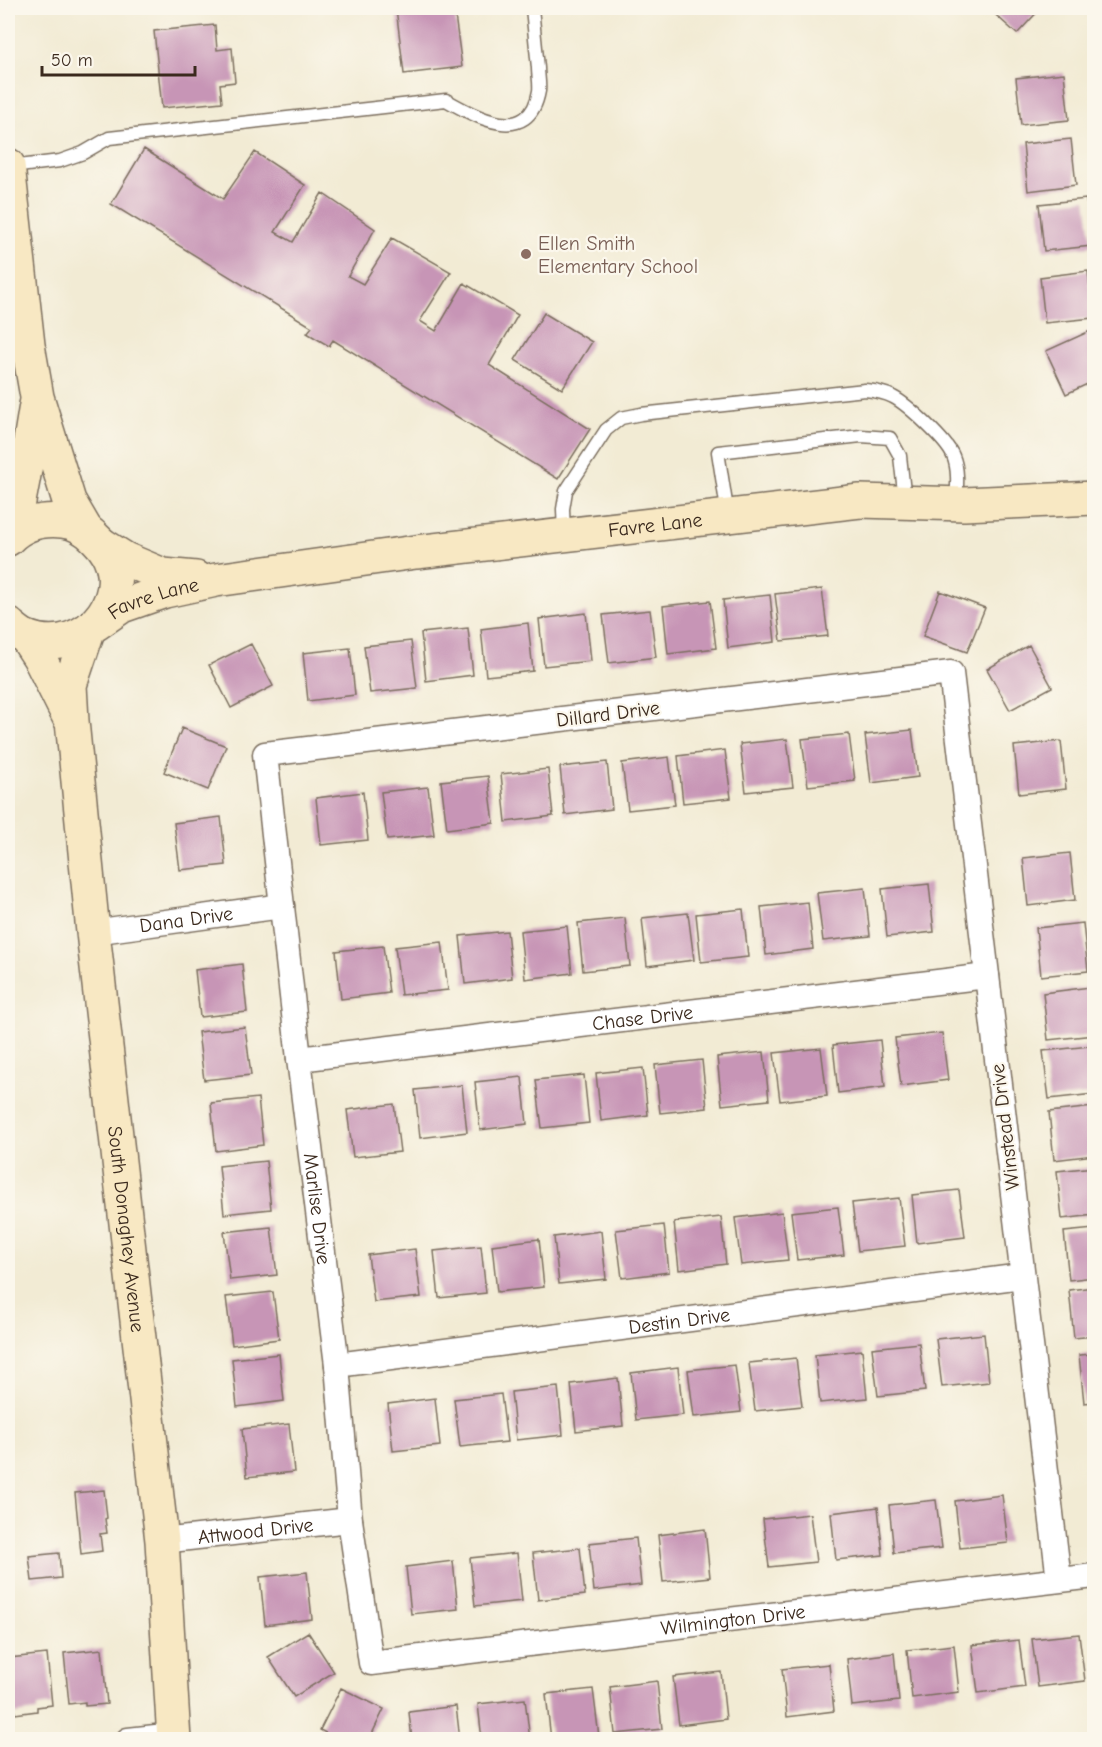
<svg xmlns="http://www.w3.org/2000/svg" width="1102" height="1747" font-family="'Comic Neue',sans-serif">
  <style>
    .building { fill: #c795b6 }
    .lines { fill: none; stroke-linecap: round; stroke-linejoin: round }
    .lane-casing { stroke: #7b6e5e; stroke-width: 15 }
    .street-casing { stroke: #7b6e5e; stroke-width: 27 }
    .secondary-casing { stroke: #7b6e5e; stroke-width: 36 }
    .lane { stroke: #fff; stroke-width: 12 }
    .street { stroke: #fff; stroke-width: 24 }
    .secondary { stroke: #f8e8c3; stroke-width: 33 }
    .education-dot { fill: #8d6e63; stroke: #fbf7ec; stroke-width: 2 }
    .labels { text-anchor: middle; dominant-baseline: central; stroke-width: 4.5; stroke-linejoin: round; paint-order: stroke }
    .education-label { font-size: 20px; fill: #785e54; stroke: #fbf7ec; text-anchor: start }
    .street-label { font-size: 20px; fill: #3b2a1e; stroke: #fbf7ec }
  </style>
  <rect width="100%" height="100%" fill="#fbf7ec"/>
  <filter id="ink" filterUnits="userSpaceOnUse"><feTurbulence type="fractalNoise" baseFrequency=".0167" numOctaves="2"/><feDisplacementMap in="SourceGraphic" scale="12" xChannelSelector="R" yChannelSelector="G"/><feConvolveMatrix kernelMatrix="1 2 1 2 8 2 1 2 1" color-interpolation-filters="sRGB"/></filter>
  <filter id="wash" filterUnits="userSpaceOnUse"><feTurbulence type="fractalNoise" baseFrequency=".008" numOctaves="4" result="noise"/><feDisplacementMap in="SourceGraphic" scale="24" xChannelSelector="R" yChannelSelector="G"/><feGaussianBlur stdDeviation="1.35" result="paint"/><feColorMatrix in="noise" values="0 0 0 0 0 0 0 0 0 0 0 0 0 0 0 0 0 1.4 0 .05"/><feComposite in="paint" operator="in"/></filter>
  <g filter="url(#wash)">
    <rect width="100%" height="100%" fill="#f2ebd4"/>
    <g id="blocks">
      <!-- building -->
      <path class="building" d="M396,8H454L462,67L404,74Z
        M988,8H1041L1017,34Z
        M215,25L217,50L232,48L235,82L220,84L222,102L162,108L154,31Z
        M1064,73L1069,120L1021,125L1016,78Z
        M1071,139L1076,185L1028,191L1023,144Z
        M144,149L223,199L255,152L305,185L275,232L293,242L322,193L375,229L348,276L363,284L392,238L451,272L420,321L436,331L464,283L518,315L489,365L590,429L558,479L333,340L329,346L307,333L312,327L111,204Z
        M1086,199L1092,246L1044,251L1039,204Z
        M1088,271L1093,318L1045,323L1040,277Z
        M544,313L592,342L562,389L515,360Z
        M1090,331L1094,341V381L1066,394L1046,351Z
        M822,589L828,636L781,641L775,594Z
        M940,591L985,608L967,652L923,636Z
        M770,595L775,642L728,648L723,600Z
        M710,601L716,648L668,654L663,606Z
        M650,610L656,657L609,663L603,615Z
        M586,613L591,661L544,666L539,619Z
        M528,623L533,671L486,676L481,629Z
        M468,628L473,675L426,681L421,633Z
        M411,641L417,688L370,693L364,646Z
        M251,644L273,686L231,708L209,665Z
        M1029,645L1052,687L1010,710L987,669Z
        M350,648L355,695L308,701L303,653Z
        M182,728L226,746L208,790L164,772Z
        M912,730L918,777L871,783L865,735Z
        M849,734L855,781L808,786L802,739Z
        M787,739L793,787L746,792L740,744Z
        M1061,741L1066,789L1019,794L1014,746Z
        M725,750L731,798L683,803L678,756Z
        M669,757L675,805L628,810L622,763Z
        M607,762L612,809L565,815L560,767Z
        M548,769L553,816L506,822L501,774Z
        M488,776L494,823L447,829L441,781Z
        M428,787L434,835L387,840L381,792Z
        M363,792L368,840L321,845L316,798Z
        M221,817L226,865L180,870L174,823Z
        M1070,853L1075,900L1028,906L1023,858Z
        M929,884L934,932L887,937L882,889Z
        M865,888L870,936L823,941L817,893Z
        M808,902L813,949L766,955L761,907Z
        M743,909L748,957L701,962L696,914Z
        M688,913L694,960L647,966L642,918Z
        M625,918L630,966L583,971L578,923Z
        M1083,923L1088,971L1041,976L1036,928Z
        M567,926L572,973L525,979L520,931Z
        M507,931L512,978L465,984L460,936Z
        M442,942L448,990L401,995L395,947Z
        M383,946L389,993L341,999L336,951Z
        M242,964L247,1012L200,1017L195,970Z
        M1090,987L1094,1035L1048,1040L1043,993Z
        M245,1027L251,1075L204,1080L198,1032Z
        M942,1033L948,1080L901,1086L895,1038Z
        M880,1040L885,1087L838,1093L833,1045Z
        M1090,1046L1094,1094L1049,1099L1043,1051Z
        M821,1048L827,1096L780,1101L774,1053Z
        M764,1052L769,1100L722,1105L717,1057Z
        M702,1060L707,1108L660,1113L655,1065Z
        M643,1068L648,1115L601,1121L596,1073Z
        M584,1075L589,1123L542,1128L536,1080Z
        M522,1077L527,1124L480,1130L475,1082Z
        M462,1085L467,1132L420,1138L415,1090Z
        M258,1098L263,1145L216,1151L211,1103Z
        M394,1104L400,1152L353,1157L347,1110Z
        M1094,1107V1155L1054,1160L1049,1112Z
        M266,1161L271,1209L224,1214L219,1166Z
        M1094,1167V1215L1062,1219L1057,1171Z
        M959,1190L965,1237L917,1243L912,1195Z
        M899,1198L905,1246L858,1251L852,1203Z
        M838,1207L844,1255L797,1260L791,1212Z
        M782,1212L788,1260L741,1265L735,1218Z
        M721,1217L726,1264L679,1270L674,1222Z
        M664,1225L669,1272L622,1278L616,1230Z
        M271,1227L277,1275L230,1280L224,1232Z
        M1094,1229V1277L1069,1280L1064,1232Z
        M601,1231L606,1279L559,1284L554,1237Z
        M539,1239L544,1287L497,1292L492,1245Z
        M481,1246L486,1293L439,1298L434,1251Z
        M415,1249L421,1297L374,1302L368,1255Z
        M1094,1287V1336L1074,1338L1069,1290Z
        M273,1292L279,1339L232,1345L226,1297Z
        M984,1334L989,1382L942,1387L936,1339Z
        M919,1343L925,1391L878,1396L872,1348Z
        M862,1350L867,1398L820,1403L815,1355Z
        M279,1354L284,1401L237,1407L232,1359Z
        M1094,1354V1402L1084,1403L1079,1355Z
        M796,1358L802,1406L755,1411L749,1363Z
        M735,1365L741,1412L694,1417L688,1370Z
        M678,1367L683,1415L636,1420L631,1373Z
        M618,1378L623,1426L576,1431L571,1384Z
        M558,1387L563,1435L516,1440L511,1392Z
        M501,1394L507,1442L460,1447L454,1399Z
        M435,1398L440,1446L393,1451L388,1404Z
        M289,1424L294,1472L247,1477L242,1429Z
        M1091,1484H1094V1501H1093Z
        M104,1490L107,1518L105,1519L107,1533L100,1534L102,1551L81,1554L75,1493Z
        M1002,1495L1008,1543L960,1548L955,1501Z
        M936,1500L942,1548L894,1553L889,1505Z
        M878,1507L883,1555L836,1560L831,1513Z
        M810,1514L816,1562L769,1567L763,1519Z
        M705,1529L710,1577L663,1582L658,1535Z
        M636,1538L641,1585L594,1591L589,1543Z
        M580,1548L585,1595L538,1600L533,1553Z
        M59,1553L61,1578L32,1581L29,1556Z
        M517,1553L522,1601L475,1606L470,1558Z
        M453,1561L458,1609L411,1614L406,1567Z
        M307,1572L312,1619L265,1625L260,1577Z
        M308,1632L334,1672L294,1697L268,1657Z
        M1079,1634L1085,1681L1038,1687L1032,1639Z
        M1019,1640L1025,1687L978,1693L972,1645Z
        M954,1645L959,1692L912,1698L907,1650Z
        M102,1649L107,1704L85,1706V1702L69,1704L64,1653Z
        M894,1653L899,1701L852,1706L847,1659Z
        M47,1654L52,1705L37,1707V1711L15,1714L9,1658Z
        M829,1664L834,1711L787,1717L782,1669Z
        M721,1672L726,1719L679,1725L673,1677Z
        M657,1681L662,1729L615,1734L610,1687Z
        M341,1688L384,1709L369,1740H339L320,1730Z
        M593,1689L599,1737L573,1740H551L546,1694Z
        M525,1699L530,1740H482L478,1704Z
        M456,1706L460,1740H412L409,1712Z"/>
    </g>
  </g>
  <g filter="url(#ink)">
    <use href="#blocks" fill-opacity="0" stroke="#7b6e5e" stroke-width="1.5"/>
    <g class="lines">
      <defs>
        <path id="lane" d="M11,167L60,161L83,153L109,138L446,100C476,117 529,147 539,91C540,84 538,75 538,68C536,48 534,28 532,8
          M728,516L718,452L861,436L890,438L900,456L905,501
          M564,535L563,509L566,491L606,430L621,418L641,414L865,390C875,391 884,392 893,397C907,404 947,441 953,456C959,470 957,488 956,503"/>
        <g id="street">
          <path id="s1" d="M93,932L282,906"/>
          <path id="s2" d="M299,1059L987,976"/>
          <path id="s3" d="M337,1365L1022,1276"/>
          <path id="s4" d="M162,1541L350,1520"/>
          <path id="s5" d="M1059,1580L951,673L265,754L299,1059L337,1365L350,1520L371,1663L1094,1576"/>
          <path d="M128,1740L174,1735"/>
        </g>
        <g id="secondary">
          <path d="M8,165L28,345L37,397L69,501L86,530"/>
          <path d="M13,533L28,454L36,405"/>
          <path d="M8,539C23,523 42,519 62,521C75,522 86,529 95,538C145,583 90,662 26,637C19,634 13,628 8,624"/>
          <path d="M101,544L125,559L163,575L196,578"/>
          <path id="s6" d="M96,624L122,606L165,591L216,580L416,552L860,501L964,504L1094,498"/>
          <path id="s7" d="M88,631L70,685L72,721L93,932L162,1541L174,1740"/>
          <path d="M26,637L39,657L69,717"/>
        </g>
      </defs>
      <!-- lane casing -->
      <use href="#lane" class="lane-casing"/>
      <!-- street casing -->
      <use href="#street" class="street-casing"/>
      <!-- secondary casing -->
      <use href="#secondary" class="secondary-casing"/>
      <!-- lane -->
      <use href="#lane" class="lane"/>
      <!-- street -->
      <use href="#street" class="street"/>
      <!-- secondary -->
      <use href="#secondary" class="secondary"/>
    </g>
  </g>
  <!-- markers -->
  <circle class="education-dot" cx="526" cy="254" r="6"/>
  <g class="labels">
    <!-- education labels -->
    <g class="education-label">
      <text x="538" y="243">Ellen Smith<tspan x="538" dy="23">Elementary School</tspan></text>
    </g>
    <!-- street labels -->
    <g class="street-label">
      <text stroke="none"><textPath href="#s6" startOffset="572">Favre Lane</textPath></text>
      <text stroke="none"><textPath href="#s6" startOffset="64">Favre Lane</textPath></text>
      <text transform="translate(608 714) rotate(-7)">Dillard Drive</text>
      <text stroke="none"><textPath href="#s1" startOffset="94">Dana Drive</textPath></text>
      <text stroke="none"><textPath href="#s2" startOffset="346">Chase Drive</textPath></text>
      <text transform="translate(1005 1127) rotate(-97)">Winstead Drive</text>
      <text stroke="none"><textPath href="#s5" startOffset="2062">Marlise Drive</textPath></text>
      <text stroke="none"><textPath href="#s7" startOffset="604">South Donaghey Avenue</textPath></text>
      <text stroke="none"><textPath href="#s3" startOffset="345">Destin Drive</textPath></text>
      <text stroke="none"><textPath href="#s4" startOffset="94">Attwood Drive</textPath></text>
      <text stroke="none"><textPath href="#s5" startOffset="2884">Wilmington Drive</textPath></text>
    </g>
  </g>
  <!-- margin -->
  <rect width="1102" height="1747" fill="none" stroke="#fbf7ec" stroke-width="30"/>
  <!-- scale -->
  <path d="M42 66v9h153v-9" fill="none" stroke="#3b2a1e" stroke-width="3"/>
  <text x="51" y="66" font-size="18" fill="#3b2a1e" stroke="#fbf7ec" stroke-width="4.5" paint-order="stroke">50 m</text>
</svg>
